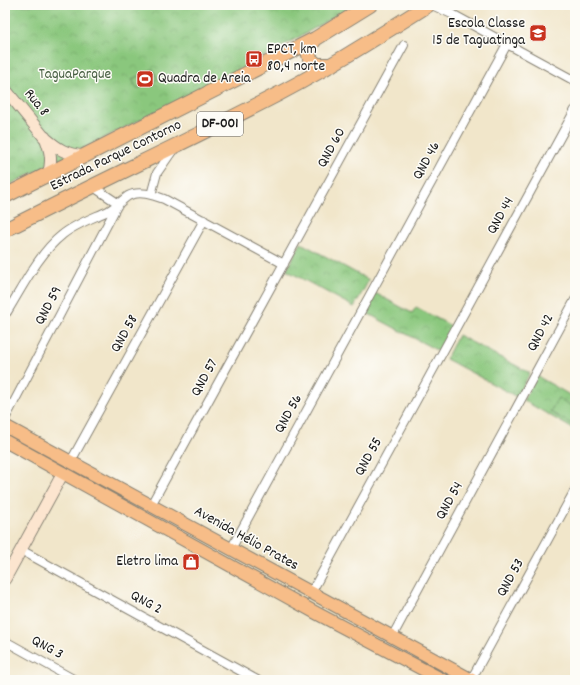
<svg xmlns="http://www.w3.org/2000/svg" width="580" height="685" font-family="Dekko,sans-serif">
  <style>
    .park { fill: url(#park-crowns); stroke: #53724c }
    .garden { fill: #8ac77d; stroke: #53724c }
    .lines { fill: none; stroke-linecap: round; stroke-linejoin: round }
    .street-casing { stroke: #868173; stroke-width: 10 }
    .secondary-casing { stroke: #868173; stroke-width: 13 }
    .primary-casing { stroke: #868173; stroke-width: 14 }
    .highway-casing { stroke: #868173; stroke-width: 16 }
    .street { stroke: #fff; stroke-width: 8 }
    .secondary { stroke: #fce5cf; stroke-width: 11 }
    .primary { stroke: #f7bd88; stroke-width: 12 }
    .highway { stroke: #f7bd88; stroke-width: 14 }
    .labels { text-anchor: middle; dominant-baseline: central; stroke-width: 3; stroke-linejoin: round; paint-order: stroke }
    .shield { fill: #fdfcf7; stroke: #605f5e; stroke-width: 1 }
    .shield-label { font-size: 14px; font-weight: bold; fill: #1c1c1c }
    .poi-label { font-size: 15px; fill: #1c1c1c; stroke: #fdfcf7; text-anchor: end }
    .park-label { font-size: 15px; fill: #486043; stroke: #fdfcf7 }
    .street-label { font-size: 15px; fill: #1c1c1c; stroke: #fdfcf7 }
  </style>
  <defs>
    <pattern id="park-crowns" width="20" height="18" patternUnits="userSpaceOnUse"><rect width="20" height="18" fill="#8ac77d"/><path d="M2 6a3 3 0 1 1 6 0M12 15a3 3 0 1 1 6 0" fill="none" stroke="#76aa6b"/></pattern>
  </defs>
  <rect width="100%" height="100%" fill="#fdfcf7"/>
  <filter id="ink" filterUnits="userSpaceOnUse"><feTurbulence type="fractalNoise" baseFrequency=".025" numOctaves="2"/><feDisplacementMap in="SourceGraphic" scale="8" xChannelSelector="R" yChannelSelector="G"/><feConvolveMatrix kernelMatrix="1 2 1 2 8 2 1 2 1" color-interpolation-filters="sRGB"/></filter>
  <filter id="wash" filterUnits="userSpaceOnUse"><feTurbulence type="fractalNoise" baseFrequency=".012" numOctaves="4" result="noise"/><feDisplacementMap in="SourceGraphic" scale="16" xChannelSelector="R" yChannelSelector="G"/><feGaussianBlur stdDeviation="0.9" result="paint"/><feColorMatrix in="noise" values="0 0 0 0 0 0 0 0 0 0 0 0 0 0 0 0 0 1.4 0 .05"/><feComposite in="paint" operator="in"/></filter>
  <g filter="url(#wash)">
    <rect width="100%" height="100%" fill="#f1e6ca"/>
    <!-- park -->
    <path class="park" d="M5,5H354C242,73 122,128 5,187Z
      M301,243L369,280L354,307L286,270Z
      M375,293L412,313L416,307L453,327L440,352L365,312Z
      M458,335L530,373L517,397L446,359Z
      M537,376L575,398V430L523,400Z"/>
    <!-- garden -->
    <path class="garden" d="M153,69L158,79L137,89L132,79Z
      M558,398L575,408V426L550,412Z"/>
  </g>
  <g filter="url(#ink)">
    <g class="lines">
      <defs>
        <path id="street" d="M432,5L454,15L575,81
          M92,186L119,204
          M151,195L157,173L173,150
          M7,312C22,288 39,253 62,235C75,224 93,218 108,211C116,207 121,201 128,196C139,190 153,195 164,199L284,264
          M5,419L117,206
          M71,461L204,220
          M151,505L404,45
          M231,549L507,44
          M21,550L257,680
          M311,593L575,110
          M392,637L575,300
          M5,641L75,680
          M471,680L575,490"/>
        <path id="secondary" d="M5,89L44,137C58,149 65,154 84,156
          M45,137C50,150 53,161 48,174
          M5,579L63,473"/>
        <path id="primary" d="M5,426L472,680
          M5,441L318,614L443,680"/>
        <path id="highway" d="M315,39L308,50L310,59L317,65H331
          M5,196L315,39L370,5
          M5,230C89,187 175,147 259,104C317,75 373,40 428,5"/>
      </defs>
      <!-- street casing -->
      <use href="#street" class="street-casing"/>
      <!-- secondary casing -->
      <use href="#secondary" class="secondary-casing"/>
      <!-- primary casing -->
      <use href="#primary" class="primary-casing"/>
      <!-- highway casing -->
      <use href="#highway" class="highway-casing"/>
      <!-- street -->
      <use href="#street" class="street"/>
      <!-- secondary -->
      <use href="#secondary" class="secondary"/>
      <!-- primary -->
      <use href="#primary" class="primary"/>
      <!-- highway -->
      <use href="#highway" class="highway"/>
    </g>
  </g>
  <!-- icons -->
  <defs>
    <symbol id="school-square" viewBox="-11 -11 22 22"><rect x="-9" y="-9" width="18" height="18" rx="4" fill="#c8321e" stroke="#fdfcf7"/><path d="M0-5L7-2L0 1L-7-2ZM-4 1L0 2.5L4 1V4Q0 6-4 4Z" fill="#fff"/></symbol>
    <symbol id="bus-square" viewBox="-11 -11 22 22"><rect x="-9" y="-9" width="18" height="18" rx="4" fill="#c8321e" stroke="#fdfcf7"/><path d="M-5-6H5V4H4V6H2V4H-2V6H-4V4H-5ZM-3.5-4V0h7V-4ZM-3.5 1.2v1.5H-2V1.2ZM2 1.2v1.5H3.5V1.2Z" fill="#fff"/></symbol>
    <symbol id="stadium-square" viewBox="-11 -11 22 22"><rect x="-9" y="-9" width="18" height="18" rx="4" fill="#c8321e" stroke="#fdfcf7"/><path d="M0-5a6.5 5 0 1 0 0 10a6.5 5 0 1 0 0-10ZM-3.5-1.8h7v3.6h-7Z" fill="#fff"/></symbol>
    <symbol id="shop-square" viewBox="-11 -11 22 22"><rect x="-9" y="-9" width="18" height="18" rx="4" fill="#c8321e" stroke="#fdfcf7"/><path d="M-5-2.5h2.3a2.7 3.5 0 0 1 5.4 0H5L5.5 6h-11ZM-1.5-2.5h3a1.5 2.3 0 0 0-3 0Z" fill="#fff"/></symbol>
  </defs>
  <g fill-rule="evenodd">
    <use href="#school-square" x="528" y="23" width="20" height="20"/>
    <use href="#bus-square" x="244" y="49" width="20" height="20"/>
    <use href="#stadium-square" x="135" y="69" width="20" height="20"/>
    <use href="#shop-square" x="181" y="552" width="20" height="20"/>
  </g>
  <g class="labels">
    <!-- shield labels -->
    <rect class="shield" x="197" y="112" width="46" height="24" rx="3"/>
    <g class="shield-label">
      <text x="220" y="124">DF-001</text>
    </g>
    <!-- poi labels -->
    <g class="poi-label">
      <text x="525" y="24">Escola Classe<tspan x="525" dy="17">15 de Taguatinga</tspan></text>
      <text x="267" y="50" text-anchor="start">EPCT, km<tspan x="267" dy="17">80,4 norte</tspan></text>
      <text x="158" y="79" text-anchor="start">Quadra de Areia</text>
      <text x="178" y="562">Eletro lima</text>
    </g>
    <!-- park labels -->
    <g class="park-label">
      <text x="75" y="75">TaguaParque</text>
    </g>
    <!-- street labels -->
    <g class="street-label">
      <text transform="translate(36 103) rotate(51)">Rua 8</text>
      <text transform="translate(332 148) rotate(-61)">QND 60</text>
      <text transform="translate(116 156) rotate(-26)">Estrada Parque Contorno</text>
      <text transform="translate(427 161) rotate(-61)">QND 46</text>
      <text transform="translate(501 216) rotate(-61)">QND 44</text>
      <text transform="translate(49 306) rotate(-62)">QND 59</text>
      <text transform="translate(541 333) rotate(-62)">QND 42</text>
      <text transform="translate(125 334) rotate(-61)">QND 58</text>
      <text transform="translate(205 378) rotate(-61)">QND 57</text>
      <text transform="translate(289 414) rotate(-61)">QND 56</text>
      <text transform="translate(369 457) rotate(-61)">QND 55</text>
      <text transform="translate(450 501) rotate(-61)">QND 54</text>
      <text transform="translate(246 539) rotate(29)">Avenida Hélio Prates</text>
      <text transform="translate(511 578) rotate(-61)">QND 53</text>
      <text transform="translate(146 603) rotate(29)">QNG 2</text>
      <text transform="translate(47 648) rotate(29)">QNG 3</text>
    </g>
  </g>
  <!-- margin -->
  <rect width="580" height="685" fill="none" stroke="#fdfcf7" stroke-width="20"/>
</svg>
